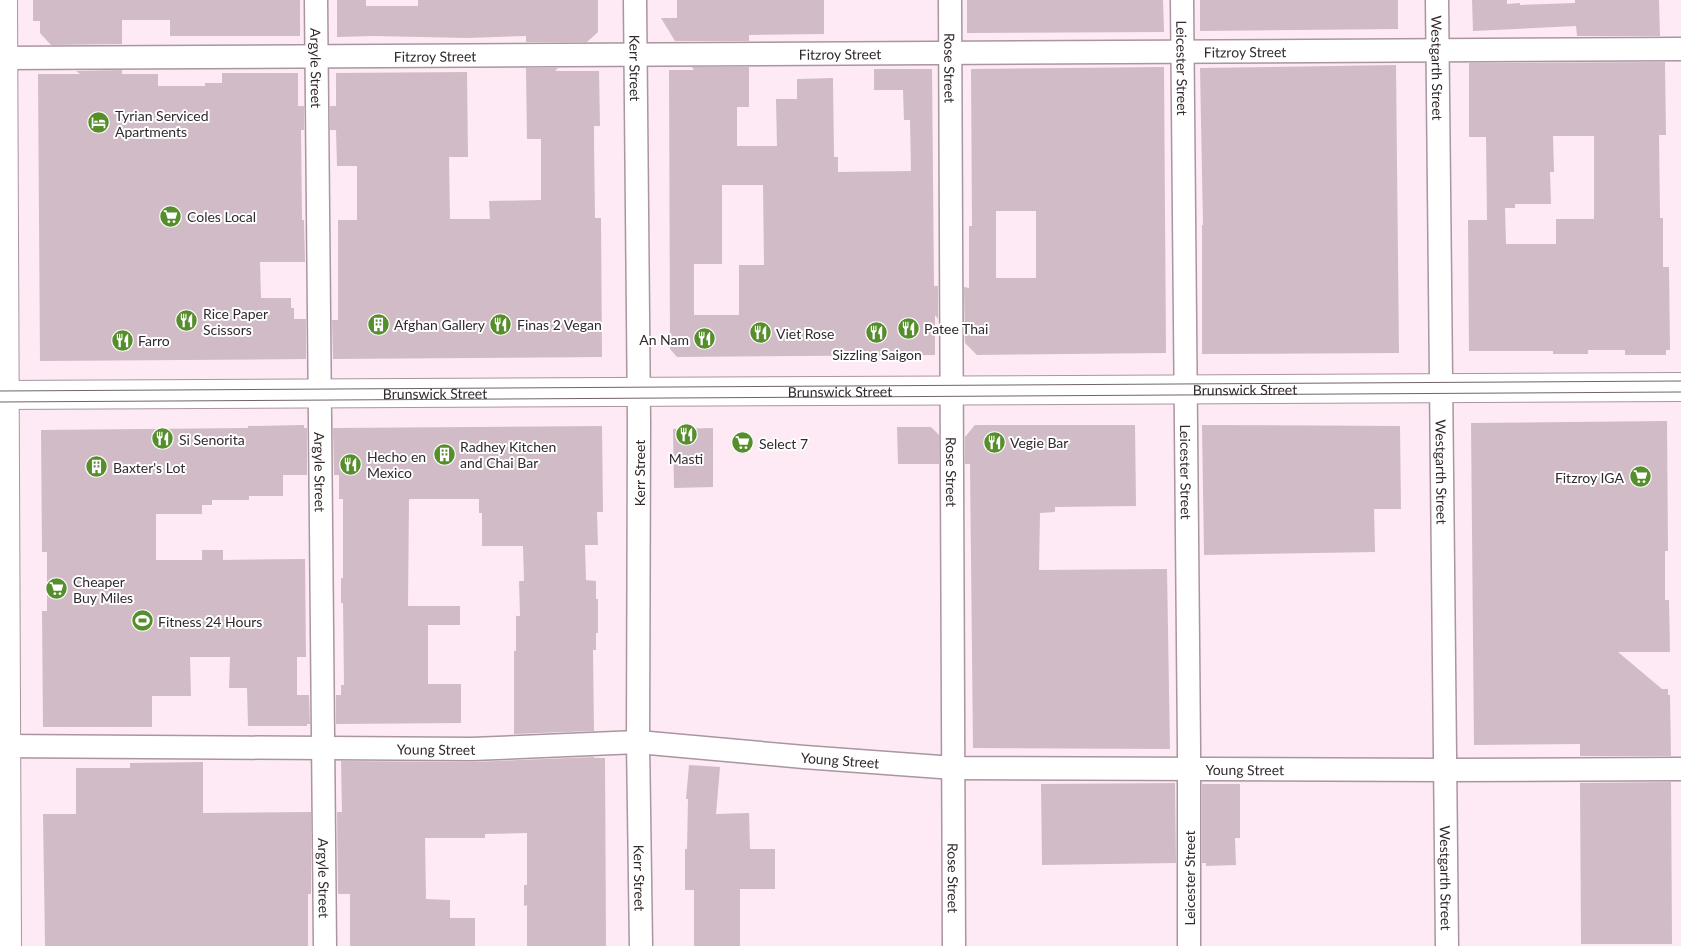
<svg xmlns="http://www.w3.org/2000/svg" width="1681" height="946" font-family="Lato,sans-serif">
  <style>
    .building { fill: #d1bbc7; fill-rule: evenodd }
    .lines { fill: none; stroke-linecap: round; stroke-linejoin: round }
    .minor-casing { stroke: #aa95a0; stroke-width: 25 }
    .tertiary-casing { stroke: #aa95a0; stroke-width: 30 }
    .secondary-casing { stroke: #aa95a0; stroke-width: 30 }
    .minor { stroke: #fff; stroke-width: 22 }
    .tertiary { stroke: #fff; stroke-width: 28 }
    .secondary { stroke: #fff; stroke-width: 28 }
    .tram { stroke: #70646a; stroke-width: 1 }
    .labels { text-anchor: middle; dominant-baseline: central; stroke-width: 4; stroke-linejoin: round; paint-order: stroke }
    .street-label { font-size: 14px; fill: #31292d; stroke: #fefefe }
    .poi-label { font-size: 14px; fill: #31292d; stroke: #fefefe; text-anchor: start }
  </style>
  <rect width="100%" height="100%" fill="#fdeaf4"/>
  <!-- building -->
  <path class="building" d="M33,0H300V36H170V20H122V44L51,45L40,33V21H33Z
    M337,0H366V6H418V0H598V32L587,42H526V36L467,38L374,36L337,37Z
    M677,0H824V34L749,35V41H675L661,18H677Z
    M967,0H1163L1164,32L967,33Z
    M1200,0H1398V29L1200,31Z
    M1472,0H1507V4L1520,3V5L1575,3V0H1659L1660,36H1577L1576,26L1473,31Z
    M1665,62L1666,135H1659L1660,218H1663V267H1669L1670,350H1666V355H1625V350H1588V354H1553V351H1469L1468,220H1487L1486,137H1469V63ZM1553,136H1594V219H1556V244H1506L1505,208H1515V204H1551L1550,172H1554Z
    M1396,65L1399,353L1202,354V225H1203L1200,68Z
    M692,67H749V107H737V146H777L776,99H797V79L833,78L834,157H838V172L911,171L910,120H904L903,90H874V69H932L934,286H938V319L935,315V355L677,357L670,349L669,70H694ZM722,185H763L764,265H739V315H694V264H722Z
    M1164,67L1166,353L977,355L965,343L964,287L969,288V226H972L971,69ZM996,211H1036V278H996Z
    M526,68H558L555,71H599L600,126H594V141L595,218H601L602,357L333,359L332,320H338V220H357V166H337L336,130H330V106H336V73L467,72L468,157H449L450,219H490L489,201L541,200V139H527Z
    M122,70V74H158V86H205V83H222V73H298V106H304V130H301L302,220H304L305,262H260L261,298H291V308H294V319H306V359L40,361L38,74H80L76,71Z
    M1667,421L1668,551H1665V600H1669L1670,652H1618L1662,689H1668V695H1670L1671,756H1580V744L1474,745L1471,423Z
    M304,425V428H307V475H283V496H249V500H212V505H202V514H156V560H202V550H223V560L305,559L306,657H297V695H309L310,724H307V726H248L247,688H229L230,657H190L191,696H152V727H43L42,611H47V552H42L41,430L248,428V426Z
    M975,425H1135L1136,506L1055,507V512L1040,513L1039,570L1167,569L1170,749L973,748L970,464H965V437Z
    M1202,425L1400,426L1401,509H1374L1375,552L1204,555Z
    M602,426L603,512H597L598,545H585L586,580L596,581V599H598V633H596V650H593L594,731L514,734V651H516V616H520L519,581H524L523,546H482V513H479V499H409L408,606H460V625H428V684H461V723L336,724V695H341V685H344L343,603H341V578H343V499H339V475H334L333,428Z
    M897,427H931L939,435V464H898Z
    M713,428V487L674,488L673,429Z
    M594,757V758H605L606,946H527V905L524,906V885H527V833L485,834V838H425L426,899L450,900V918H475V946H350V894H338L337,812H342L341,761L472,762Z
    M203,762V813L311,812V894H308V946H45L43,814H76V768H130V763Z
    M689,765L720,767L716,814L749,813L750,849H775V889H740V946H694V890H685V849H687L688,799H686Z
    M1671,782L1672,944H1581L1580,783Z
    M1175,783L1176,863L1042,865L1041,784Z
    M1202,784H1240V838H1235L1236,865L1206,866V863H1202Z"/>
  <g class="lines">
    <defs>
      <g id="minor">
        <path id="s1" d="M316,0L325,946"/>
        <path id="s2" d="M635,0L639,422L638,742L641,946"/>
        <path id="s3" d="M950,0L954,946"/>
        <path id="s4" d="M1182,0L1189,749V946"/>
        <path id="s5" d="M1437,0L1447,946"/>
        <path id="s6" d="M0,58L1681,49"/>
        <path id="s7" d="M0,746L472,749L638,742L804,757L954,768L1445,770L1681,769"/>
      </g>
      <g id="tertiary">
        <path id="s8" d="M0,395L1681,387"/>
      </g>
      <path id="secondary" d="M3,0L7,946"/>
    </defs>
    <!-- minor casing -->
    <use href="#minor" class="minor-casing"/>
    <!-- tertiary casing -->
    <use href="#tertiary" class="tertiary-casing"/>
    <!-- secondary casing -->
    <use href="#secondary" class="secondary-casing"/>
    <!-- minor -->
    <use href="#minor" class="minor"/>
    <!-- tertiary -->
    <use href="#tertiary" class="tertiary"/>
    <!-- secondary -->
    <use href="#secondary" class="secondary"/>
    <!-- tram -->
    <path class="tram" d="M0,391L1681,381
      M0,402L1681,392"/>
  </g>
  <!-- icons -->
  <defs>
    <symbol id="hotel-disc" viewBox="-11 -11 22 22"><circle r="9.5" fill="#558e2b" stroke="#fefefe"/><path d="M-6-4.5h1.5V1H6V5H4.5V3h-9V5H-6ZM-4 0a1.8 1.8 0 1 1 3.6 0ZM.5 0V-2.5h3Q6-2.5 6 0Z" fill="#fff"/></symbol>
    <symbol id="supermarket-disc" viewBox="-11 -11 22 22"><circle r="9.5" fill="#558e2b" stroke="#fefefe"/><path d="M-6-5.5h2.5l.6 2H6L4.5 2H-2.5L-4.4-4H-6ZM-1.5 3.2a1.3 1.3 0 1 0 .1 0ZM3 3.2a1.3 1.3 0 1 0 .1 0Z" fill="#fff"/></symbol>
    <symbol id="restaurant-disc" viewBox="-11 -11 22 22"><circle r="9.5" fill="#558e2b" stroke="#fefefe"/><path d="M-5-6h1v4h1v-4h1v4h1v-4h1v5L-1.5 .5V6h-2V.5L-5-1ZM5-6V6H3V1.5H1.5Q1.5-4 5-6Z" fill="#fff"/></symbol>
    <symbol id="building-disc" viewBox="-11 -11 22 22"><circle r="9.5" fill="#558e2b" stroke="#fefefe"/><path d="M-4-6H4V6H1V3H-1V6H-4ZM-2.5-4.3h1.7v1.8h-1.7ZM.8-4.3h1.7v1.8H.8ZM-2.5-1h1.7V.8h-1.7ZM.8-1h1.7V.8H.8Z" fill="#fff"/></symbol>
    <symbol id="stadium-disc" viewBox="-11 -11 22 22"><circle r="9.5" fill="#558e2b" stroke="#fefefe"/><path d="M0-5a6.5 5 0 1 0 0 10a6.5 5 0 1 0 0-10ZM-3.5-1.8h7v3.6h-7Z" fill="#fff"/></symbol>
  </defs>
  <g fill-rule="evenodd">
    <use href="#hotel-disc" x="86" y="110" width="25" height="25"/>
    <use href="#supermarket-disc" x="158" y="204" width="25" height="25"/>
    <use href="#restaurant-disc" x="174" y="308" width="25" height="25"/>
    <use href="#building-disc" x="366" y="312" width="25" height="25"/>
    <use href="#restaurant-disc" x="488" y="312" width="25" height="25"/>
    <use href="#restaurant-disc" x="896" y="316" width="25" height="25"/>
    <use href="#restaurant-disc" x="864" y="320" width="25" height="25"/>
    <use href="#restaurant-disc" x="748" y="320" width="25" height="25"/>
    <use href="#restaurant-disc" x="692" y="326" width="25" height="25"/>
    <use href="#restaurant-disc" x="110" y="328" width="25" height="25"/>
    <use href="#restaurant-disc" x="674" y="422" width="25" height="25"/>
    <use href="#restaurant-disc" x="150" y="426" width="25" height="25"/>
    <use href="#restaurant-disc" x="982" y="430" width="25" height="25"/>
    <use href="#supermarket-disc" x="730" y="430" width="25" height="25"/>
    <use href="#building-disc" x="432" y="442" width="25" height="25"/>
    <use href="#restaurant-disc" x="338" y="452" width="25" height="25"/>
    <use href="#building-disc" x="84" y="454" width="25" height="25"/>
    <use href="#supermarket-disc" x="1628" y="464" width="25" height="25"/>
    <use href="#supermarket-disc" x="44" y="576" width="25" height="25"/>
    <use href="#stadium-disc" x="130" y="608" width="25" height="25"/>
  </g>
  <g class="labels">
    <!-- street labels -->
    <g class="street-label">
      <text stroke="none"><textPath href="#s6" startOffset="1245">Fitzroy Street</textPath></text>
      <text stroke="none"><textPath href="#s6" startOffset="840">Fitzroy Street</textPath></text>
      <text stroke="none"><textPath href="#s6" startOffset="435">Fitzroy Street</textPath></text>
      <text stroke="none"><textPath href="#s1" startOffset="68">Argyle Street</textPath></text>
      <text stroke="none"><textPath href="#s2" startOffset="68">Kerr Street</textPath></text>
      <text stroke="none"><textPath href="#s3" startOffset="68">Rose Street</textPath></text>
      <text stroke="none"><textPath href="#s4" startOffset="68">Leicester Street</textPath></text>
      <text stroke="none"><textPath href="#s5" startOffset="68">Westgarth Street</textPath></text>
      <text stroke="none"><textPath href="#s8" startOffset="1245">Brunswick Street</textPath></text>
      <text stroke="none"><textPath href="#s8" startOffset="840">Brunswick Street</textPath></text>
      <text stroke="none"><textPath href="#s8" startOffset="435">Brunswick Street</textPath></text>
      <text stroke="none"><textPath href="#s1" startOffset="472">Argyle Street</textPath></text>
      <text transform="translate(639 473) rotate(-90)">Kerr Street</text>
      <text stroke="none"><textPath href="#s3" startOffset="472">Rose Street</textPath></text>
      <text stroke="none"><textPath href="#s4" startOffset="472">Leicester Street</textPath></text>
      <text stroke="none"><textPath href="#s5" startOffset="472">Westgarth Street</textPath></text>
      <text stroke="none"><textPath href="#s7" startOffset="436">Young Street</textPath></text>
      <text stroke="none"><textPath href="#s7" startOffset="841">Young Street</textPath></text>
      <text stroke="none"><textPath href="#s7" startOffset="1246">Young Street</textPath></text>
      <text stroke="none"><textPath href="#s1" startOffset="878">Argyle Street</textPath></text>
      <text stroke="none"><textPath href="#s2" startOffset="878">Kerr Street</textPath></text>
      <text stroke="none"><textPath href="#s3" startOffset="878">Rose Street</textPath></text>
      <text transform="translate(1189 878) rotate(-90)">Leicester Street</text>
      <text stroke="none"><textPath href="#s5" startOffset="878">Westgarth Street</textPath></text>
    </g>
    <!-- poi labels -->
    <g class="poi-label">
      <text x="115" y="115">Tyrian Serviced<tspan x="115" dy="16">Apartments</tspan></text>
      <text x="187" y="216">Coles Local</text>
      <text x="203" y="313">Rice Paper<tspan x="203" dy="16">Scissors</tspan></text>
      <text x="394" y="324">Afghan Gallery</text>
      <text x="517" y="324">Finas 2 Vegan</text>
      <text x="924" y="328">Patee Thai</text>
      <text x="776" y="333">Viet Rose</text>
      <text x="689" y="339" text-anchor="end">An Nam</text>
      <text x="138" y="340">Farro</text>
      <text x="877" y="354" text-anchor="middle">Sizzling Saigon</text>
      <text x="179" y="439">Si Senorita</text>
      <text x="1010" y="442">Vegie Bar</text>
      <text x="759" y="443">Select 7</text>
      <text x="460" y="446">Radhey Kitchen<tspan x="460" dy="16">and Chai Bar</tspan></text>
      <text x="367" y="456">Hecho en<tspan x="367" dy="16">Mexico</tspan></text>
      <text x="686" y="458" text-anchor="middle">Masti</text>
      <text x="113" y="467">Baxter's Lot</text>
      <text x="1624" y="477" text-anchor="end">Fitzroy IGA</text>
      <text x="73" y="581">Cheaper<tspan x="73" dy="16">Buy Miles</tspan></text>
      <text x="158" y="621">Fitness 24 Hours</text>
    </g>
  </g>
</svg>
